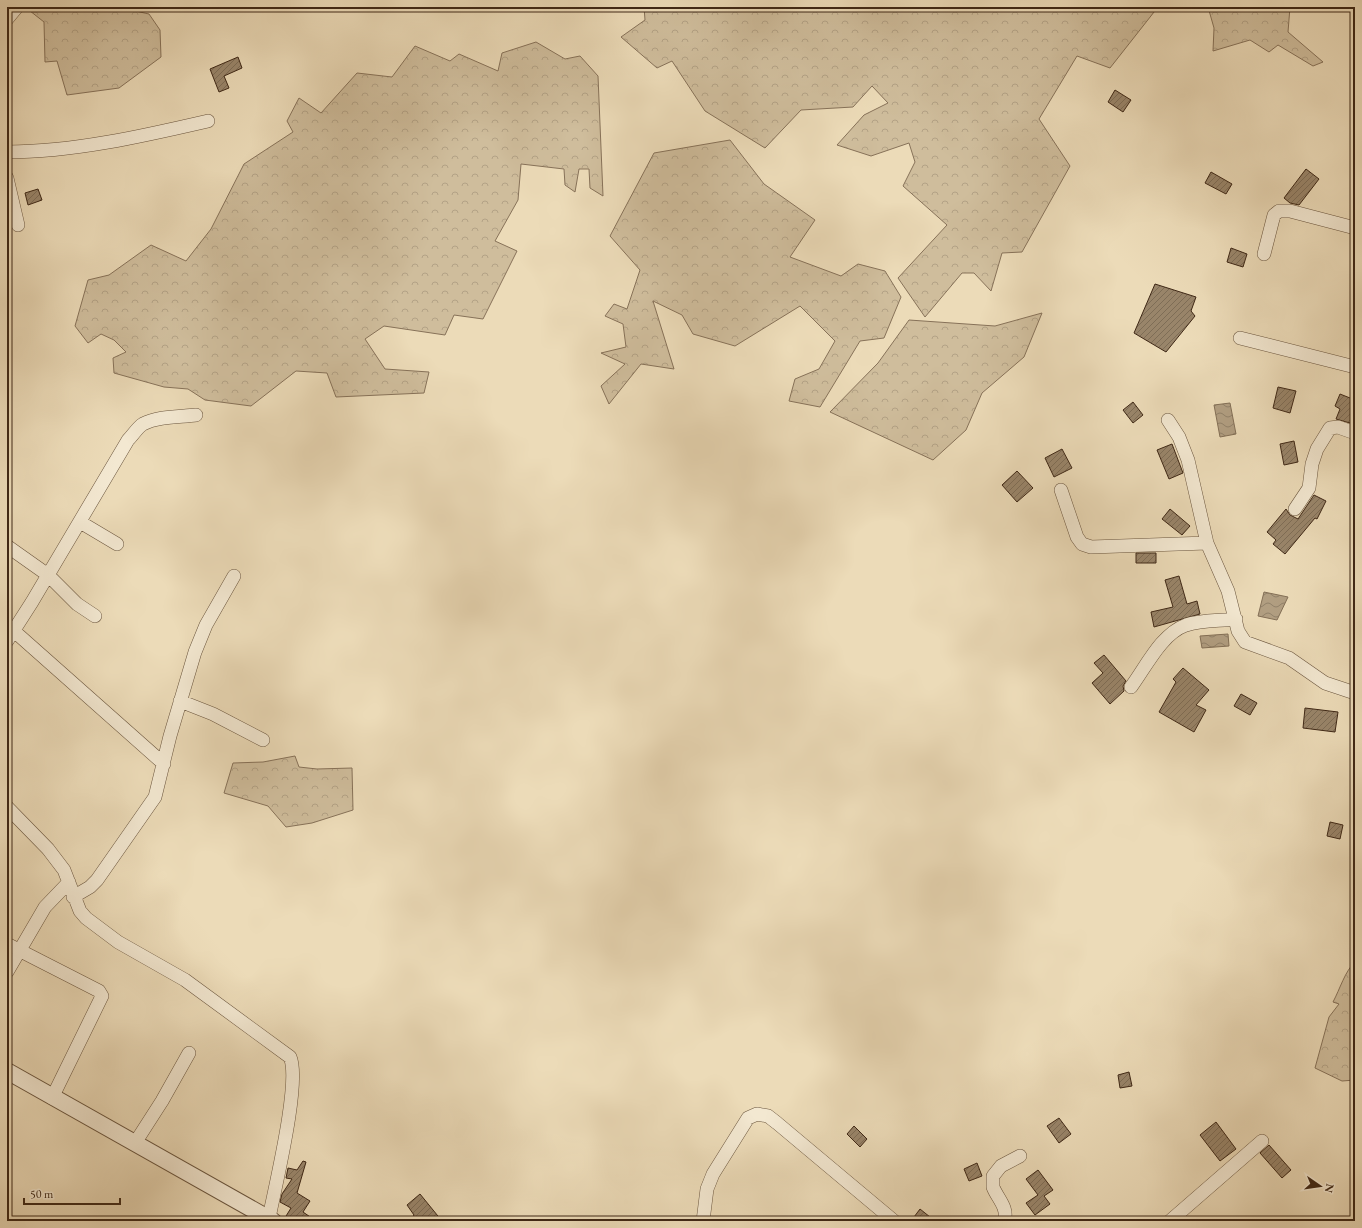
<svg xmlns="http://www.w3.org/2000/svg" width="1362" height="1228" font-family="'EB Garamond',serif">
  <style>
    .forest { fill: url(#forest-crowns); stroke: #877259 }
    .water { fill: url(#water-waves); stroke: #836f56 }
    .building { fill: url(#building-hatch); stroke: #3f2816 }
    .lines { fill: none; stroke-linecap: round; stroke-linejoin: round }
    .minor-casing { stroke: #6a553e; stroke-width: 14 }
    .tertiary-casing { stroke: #6a553e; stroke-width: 18 }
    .minor { stroke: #f3e8d1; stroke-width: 13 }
    .tertiary { stroke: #f3e8d1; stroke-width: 16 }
  </style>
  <defs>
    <pattern id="forest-crowns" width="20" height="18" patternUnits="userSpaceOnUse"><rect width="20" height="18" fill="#cfbd9c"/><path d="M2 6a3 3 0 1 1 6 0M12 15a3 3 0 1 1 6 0" fill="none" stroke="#b3a286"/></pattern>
    <pattern id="water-waves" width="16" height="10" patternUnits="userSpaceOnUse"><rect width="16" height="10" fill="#b19e81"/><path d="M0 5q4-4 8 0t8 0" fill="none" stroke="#918169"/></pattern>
    <pattern id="building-hatch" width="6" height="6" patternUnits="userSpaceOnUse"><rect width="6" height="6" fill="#99856a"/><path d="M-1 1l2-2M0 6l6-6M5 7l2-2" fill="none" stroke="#7e6d56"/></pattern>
  </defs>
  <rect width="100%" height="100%" fill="#ecdbb8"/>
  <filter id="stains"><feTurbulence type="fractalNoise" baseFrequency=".005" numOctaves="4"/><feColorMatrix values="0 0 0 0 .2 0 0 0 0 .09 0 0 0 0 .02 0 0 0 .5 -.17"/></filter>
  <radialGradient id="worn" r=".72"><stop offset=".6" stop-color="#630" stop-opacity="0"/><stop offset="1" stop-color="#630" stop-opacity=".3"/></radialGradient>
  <!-- forest -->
  <path class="forest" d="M25,7H117L149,14L160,30L161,57L119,88L67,95L57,61L45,62L44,22Z
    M644,7H1158L1110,68L1077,56L1039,119L1070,166L1022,252L1002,253L991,291L974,273H962L925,317L898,278L947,225L903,186L915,162L909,143L871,156L837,145L864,115L888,103L872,86L853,107L801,110L765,148L705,111L672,61L657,68L621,37L645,20Z
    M1208,7H1290L1288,32L1323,62L1313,66L1278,45L1269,52L1250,40L1213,51L1214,28Z
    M536,42L565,59L580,56L598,76L603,196L590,188L589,169H579L575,192L565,185L564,169L521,164L518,200L495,241L517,251L483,319L454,315L445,335L384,326L365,339L385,369L429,372L424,393L336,397L327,373L296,371L251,406L205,400L188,389L164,387L114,373L113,358L126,352L114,340L101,334L88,343L75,326L88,280L109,275L151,245L186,261L211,229L244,164L293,132L287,121L299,98L321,113L357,73L392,77L415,46L450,61L459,54L498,71L502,53Z
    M730,140L764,184L815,220L790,257L841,276L858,264L885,271L901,297L884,338L860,341L820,407L789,401L795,379L819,369L835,341L800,306L735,346L693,334L682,315L653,301L674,369L641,364L609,404L601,386L625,364L601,353L626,347L623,324L605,316L614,304L627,309L640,270L610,236L654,153Z
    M1042,313L1024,357L982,393L966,430L933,460L830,412L878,363L909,320L995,326Z
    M295,756L299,767L317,769L352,768L353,810L312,823L286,827L268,806L224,793L233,763L263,762Z
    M1355,962V1080L1342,1081L1315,1068L1329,1017L1339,1004L1333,1002C1340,989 1345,971 1355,962Z"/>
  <!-- water -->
  <path class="water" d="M1230,403L1236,434L1220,437L1214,405Z
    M1264,592L1288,597L1277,620L1258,616Z
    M1228,634L1229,646L1202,648L1200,636Z"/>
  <!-- building -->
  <path class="building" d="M238,57L242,68L224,76L229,88L219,92L210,69Z
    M1115,90L1131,100L1123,112L1108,102Z
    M1306,169L1319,179L1299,205L1290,203L1284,198Z
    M1211,172L1232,184L1226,194L1205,183Z
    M38,189L42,200L28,205L25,193Z
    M1231,248L1247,254L1243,267L1227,262Z
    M1155,284L1196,297L1191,311L1195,316L1166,352L1134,333Z
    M1278,387L1296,391L1290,413L1273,408Z
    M1340,394L1355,400V410L1350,423L1336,419L1340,409L1335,406Z
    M1133,402L1143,415L1133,423L1123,410Z
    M1294,441L1298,462L1284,465L1280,444Z
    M1172,444L1183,473L1169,479L1157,450Z
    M1062,449L1072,468L1054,477L1045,458Z
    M1017,471L1033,488L1017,502L1002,485Z
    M1314,495L1326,501L1317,519L1315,518L1285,554L1273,544L1276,540L1267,532L1286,509L1290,515L1298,519Z
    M1170,509L1190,526L1182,535L1162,519Z
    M1136,553H1156V563H1136Z
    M1179,576L1187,604L1197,601L1200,614L1154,627L1151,612L1173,607L1165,580Z
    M1104,655L1126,681L1123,686L1124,691L1110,704L1092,683L1103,673L1094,663Z
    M1183,668L1209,690L1196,705L1206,710L1194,732L1159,712L1176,682L1173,679Z
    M1241,694L1257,703L1250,715L1234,706Z
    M1305,708L1338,712L1335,732L1303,728Z
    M1330,822L1343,825L1340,839L1327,836Z
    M1129,1072L1132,1086L1120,1088L1118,1075Z
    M1059,1118L1071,1134L1059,1143L1047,1126Z
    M1216,1122L1236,1149L1220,1161L1200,1135Z
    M854,1126L867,1139L860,1147L847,1134Z
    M1269,1145L1291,1170L1282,1178L1260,1153Z
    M303,1161L306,1162L297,1193L310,1201L303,1212L316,1221H283L291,1208L280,1202L282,1194L292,1179L286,1178L288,1168L297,1170Z
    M977,1163L982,1176L969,1181L964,1169Z
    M1038,1170L1053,1190L1044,1196L1050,1204L1035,1215L1026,1203L1038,1195L1026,1179Z
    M420,1194L442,1221H410L414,1215L407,1205Z
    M920,1209L935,1221H911Z"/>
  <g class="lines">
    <defs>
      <path id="minor" d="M7,19L17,7
        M7,152C74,152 143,136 208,121
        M7,178L18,225
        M1264,254L1274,215L1279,211H1290L1355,228
        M1240,338L1355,367
        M1168,420L1179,437L1188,460L1207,543L1228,591L1238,631L1245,642L1289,658L1325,683L1355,693
        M1061,490L1077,537L1082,544L1091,547L1207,543
        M1295,509L1309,488L1312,464L1317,449L1330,428L1338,427L1355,433
        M80,522L117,544
        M7,546L48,575L77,604L95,616
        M14,631L164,764
        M7,641L32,602L128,440C133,435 137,428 143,424C158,416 180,417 196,415
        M1131,687C1146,667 1161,634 1186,625C1201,620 1220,621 1236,619
        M180,701L213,714L263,740
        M7,807L48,849L64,870L80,911L86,918L118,942L185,980L290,1057C301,1081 275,1187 269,1218
        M73,897L90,887L97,880L155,797L170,736L195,652L206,625L234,576
        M7,944L99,991L102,996L52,1098
        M7,972L45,907L69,882
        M135,1143L162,1101L189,1053
        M703,1221L707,1189L713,1174L748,1118L757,1114L768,1116L777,1123L894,1221
        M1004,1221C1009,1208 997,1198 993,1187C993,1184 993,1179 993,1176L1001,1166L1020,1156
        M1170,1221L1262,1141"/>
      <path id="tertiary" d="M7,1071L273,1221"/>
    </defs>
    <!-- minor casing -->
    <use href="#minor" class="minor-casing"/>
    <!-- tertiary casing -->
    <use href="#tertiary" class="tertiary-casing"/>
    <!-- minor -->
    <use href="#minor" class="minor"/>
    <!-- tertiary -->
    <use href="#tertiary" class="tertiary"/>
  </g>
  <!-- margin -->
  <rect width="1362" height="1228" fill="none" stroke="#ecdbb8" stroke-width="24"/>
  <rect x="8" y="8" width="1346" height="1212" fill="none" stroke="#3f2816" stroke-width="2"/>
  <rect x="12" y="12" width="1338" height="1204" fill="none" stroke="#3f2816"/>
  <!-- north arrow -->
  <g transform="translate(1320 1186) rotate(103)" stroke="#f3e8d1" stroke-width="3" paint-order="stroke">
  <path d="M0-3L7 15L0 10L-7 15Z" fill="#3f2816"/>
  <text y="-6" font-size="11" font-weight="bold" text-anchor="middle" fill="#3f2816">N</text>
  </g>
  <!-- scale -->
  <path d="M24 1198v6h96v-6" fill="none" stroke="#3f2816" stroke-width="2"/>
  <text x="30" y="1198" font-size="12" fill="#3f2816" stroke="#f3e8d1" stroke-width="3" paint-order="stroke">50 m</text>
  <rect width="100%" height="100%" filter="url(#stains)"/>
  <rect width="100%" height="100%" fill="url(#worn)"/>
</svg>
